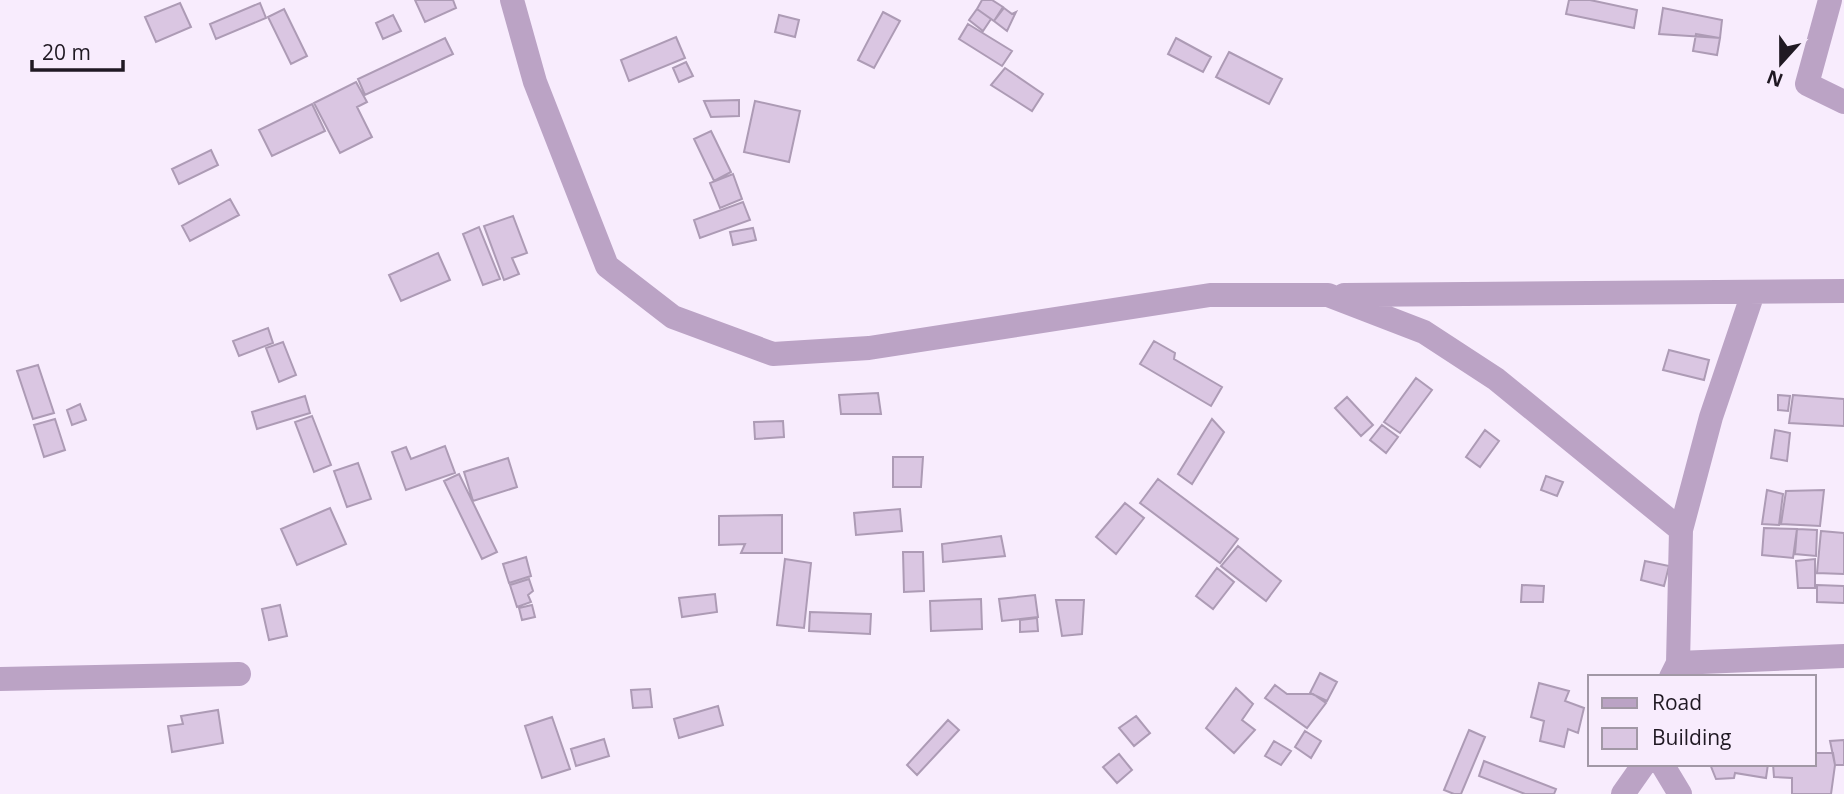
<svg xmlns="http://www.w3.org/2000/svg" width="1844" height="794" font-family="'Open Sans',sans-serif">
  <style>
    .building { fill: #dac6e2; stroke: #ad9bb5; stroke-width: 2 }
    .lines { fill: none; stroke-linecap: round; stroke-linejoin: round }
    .street { stroke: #bba3c5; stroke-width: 24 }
  </style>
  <rect width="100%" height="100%" fill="#f8ecfd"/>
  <!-- building -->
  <path class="building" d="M415,0H453L456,8L425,22Z
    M982,0H992L1003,7L994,21L977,9Z
    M1569,0H1590L1637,10L1634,28L1566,14Z
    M180,3L191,27L156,42L145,17Z
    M260,3L266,18L216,39L210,24Z
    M1004,8L1012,14L1016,12L1007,31L994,21Z
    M1663,8L1722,20L1720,38L1659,34Z
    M284,9L307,56L291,64L268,17Z
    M977,9L991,19L983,31L969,20Z
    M883,12L900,21L874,68L858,60Z
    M393,15L401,31L383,39L376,23Z
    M779,15L799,20L795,37L775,32Z
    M968,24L1012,51L1002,66L959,39Z
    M1696,34L1720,38L1717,55L1693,51Z
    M676,37L685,58L629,81L621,60Z
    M445,38L453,54L365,95L358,79Z
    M1176,38L1211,57L1203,72L1168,54Z
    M1229,52L1282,79L1269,104L1216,77Z
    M686,62L693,76L679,82L673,68Z
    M1005,68L1043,94L1032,111L991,85Z
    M356,82L367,102L357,107L372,137L340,153L314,103Z
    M739,100V116L711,117L704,101Z
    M755,101L800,111L789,162L744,152Z
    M312,104L325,131L272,156L259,130Z
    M711,131L731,172L714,181L694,139Z
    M211,150L218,165L179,184L172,169Z
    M733,174L742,199L720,208L710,183Z
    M230,199L239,215L190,241L182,226Z
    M743,202L750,220L700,238L694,220Z
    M513,216L527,253L512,258L519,274L504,280L484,226Z
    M479,227L500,279L483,285L463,234Z
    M753,228L756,240L733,245L730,232Z
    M438,253L450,280L401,301L389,275Z
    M268,328L273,343L239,356L233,341Z
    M1154,341L1175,353L1174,359L1222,387L1211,406L1140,364Z
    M283,342L296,375L279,382L266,348Z
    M1669,350L1709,360L1704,380L1663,370Z
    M38,365L54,413L33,419L17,371Z
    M1416,378L1432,390L1400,433L1384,422Z
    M878,393L881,414H841L839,395Z
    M1778,395L1790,396L1788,411L1778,410Z
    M1793,395L1844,399V426L1789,423Z
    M305,396L310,413L257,429L252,412Z
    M1347,397L1373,425L1361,436L1335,408Z
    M80,404L86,420L72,425L67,410Z
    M312,416L331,465L314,472L295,422Z
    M55,419L65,450L44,457L34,425Z
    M1212,419L1224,432L1192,484L1178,474Z
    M783,421L784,437L755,439L754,422Z
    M1382,425L1398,437L1386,453L1370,440Z
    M1485,430L1499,441L1480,467L1466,457Z
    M1775,430L1790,433L1787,461L1771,458Z
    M445,446L455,473L406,490L392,452L406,447L411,459Z
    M893,457H923L921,487H893Z
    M508,458L517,487L473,501L464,472Z
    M358,463L371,499L347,507L334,471Z
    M459,474L497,552L482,559L444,481Z
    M1546,476L1563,482L1557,496L1541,490Z
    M1158,479L1238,539L1220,563L1140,503Z
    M1767,490L1783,494L1779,525L1762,524Z
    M1824,490L1820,526L1781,524L1786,491Z
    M1125,503L1144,518L1116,554L1096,537Z
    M330,508L346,544L297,565L281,529Z
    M900,509L902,531L856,535L854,513Z
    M782,515V553H741L745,544L719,545V516Z
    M1764,528L1797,529L1793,558L1762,555Z
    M1797,529L1817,530L1816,556L1795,554Z
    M1821,531L1844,533V574L1817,573Z
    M1001,536L1005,556L943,562L942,544Z
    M1238,546L1281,581L1266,601L1221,566Z
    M903,552H923L924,591L904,592Z
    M526,557L531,576L509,583L503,564Z
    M785,559L811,563L804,628L777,625Z
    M1815,559V588H1798L1796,561Z
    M1645,561L1669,566L1664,586L1641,580Z
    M1217,568L1234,582L1213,609L1196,596Z
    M529,579L533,591L528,595L531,602L517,607L510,585Z
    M1522,585L1544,586L1543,602H1521Z
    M1817,585L1844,586V603L1817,602Z
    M715,594L717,612L682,617L679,598Z
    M1035,595L1038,617L1002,621L999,599Z
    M981,599L982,629L931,631L930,601Z
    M1056,600H1084L1082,634L1062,636Z
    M280,605L287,636L269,640L262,609Z
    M532,605L535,617L522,620L519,608Z
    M810,612L871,614L870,634L809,631Z
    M1037,618L1038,631L1020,632V620Z
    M1320,673L1337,682L1327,701L1310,693Z
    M1539,683L1569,691L1565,701L1584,708L1578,733L1568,729L1564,747L1540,741L1544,721L1531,717Z
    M1275,685L1287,694H1313L1326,703L1307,728L1265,698Z
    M1236,688L1253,704L1242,720L1255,730L1234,753L1206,728Z
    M650,689L652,707L633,708L631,690Z
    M718,706L723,725L679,738L674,719Z
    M218,710L223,743L172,752L168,726L183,724L181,716Z
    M1136,716L1150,733L1134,746L1119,728Z
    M552,717L570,769L542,778L525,726Z
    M948,720L959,730L917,775L907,765Z
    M1469,730L1485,737L1461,794H1454L1444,790Z
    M1305,731L1321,741L1311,758L1295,747Z
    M604,739L609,756L576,766L571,749Z
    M1844,740V765H1835L1830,741Z
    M1274,741L1291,751L1281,765L1265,756Z
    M1814,753H1833L1835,765L1831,794H1792V778L1774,777L1773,764H1814Z
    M1119,754L1132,770L1117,783L1103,767Z
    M1484,761L1556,789L1554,794H1525L1479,776Z
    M1710,764H1768L1766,778L1735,773L1734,778L1716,779Z"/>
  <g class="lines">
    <!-- street -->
    <path class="street" d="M512,0L535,82L607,266L673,317L773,354L869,348L1210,295H1328L1424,332L1496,379L1681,530
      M1830,0L1807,84L1844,102
      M1344,295L1844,291
      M1678,663L1844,656
      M1671,677L1678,663L1681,530L1711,417L1753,293
      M0,679L239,674
      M1662,764L1680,794
      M1623,794L1644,764"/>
  </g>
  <!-- legend -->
  <rect x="1588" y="675" width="228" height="91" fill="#f8ecfd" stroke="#a298a6" stroke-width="2"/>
  <rect x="1602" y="698" width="35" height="10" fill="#bba3c5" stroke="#a298a6" stroke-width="2"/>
  <text x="1652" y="710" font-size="21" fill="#201923">Road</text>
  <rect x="1602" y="728" width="35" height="21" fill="#dac6e2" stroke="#a298a6" stroke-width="2"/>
  <text x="1652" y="745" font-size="21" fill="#201923">Building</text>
  <!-- north arrow -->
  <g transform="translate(1781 63) rotate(201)" stroke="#f8ecfd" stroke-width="5" paint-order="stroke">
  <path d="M0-5L12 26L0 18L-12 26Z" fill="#201923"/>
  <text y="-10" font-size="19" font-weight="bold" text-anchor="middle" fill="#201923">N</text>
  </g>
  <!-- scale -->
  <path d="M32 60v10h91v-10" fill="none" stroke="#201923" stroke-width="3.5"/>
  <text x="42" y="60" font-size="21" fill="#201923" stroke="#f8ecfd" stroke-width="5" paint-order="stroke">20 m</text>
</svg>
